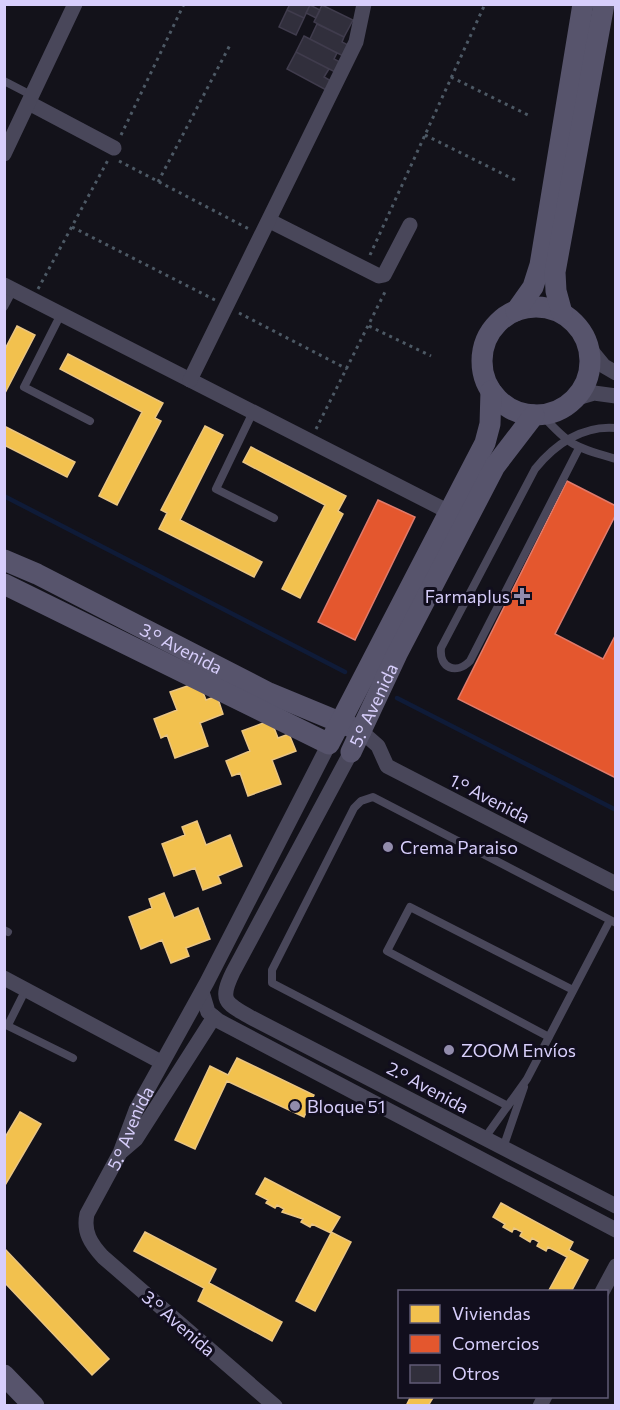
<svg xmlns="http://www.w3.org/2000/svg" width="620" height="1410" font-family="Commissioner,sans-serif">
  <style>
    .homes { fill: #f2c14e; stroke: #eac582; stroke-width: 1.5 }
    .shops { fill: #e4572e; stroke: #e07b6c; stroke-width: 1.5 }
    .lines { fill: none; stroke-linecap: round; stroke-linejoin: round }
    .stream { stroke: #0f1b38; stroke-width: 4.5 }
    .building { fill: #312f3c; stroke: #403c4d; stroke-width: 1.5 }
    .path { stroke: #4d5965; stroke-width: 3; stroke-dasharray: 3 4.5; stroke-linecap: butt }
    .lane { stroke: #49475a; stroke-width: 8 }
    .street { stroke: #49475a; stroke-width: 15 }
    .secondary { stroke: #57546c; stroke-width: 21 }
    .poi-dot { fill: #928cac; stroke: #110e1d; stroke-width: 2 }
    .labels { text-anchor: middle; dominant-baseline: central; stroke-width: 6; stroke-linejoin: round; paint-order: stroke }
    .poi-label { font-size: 18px; fill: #d7cefb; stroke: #110e1d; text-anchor: start }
    .street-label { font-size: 18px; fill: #d7cefb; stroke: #110e1d }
  </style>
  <rect width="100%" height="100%" fill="#13121a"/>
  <!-- homes -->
  <path class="homes" d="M17,326L35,335L4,395V351Z
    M68,354L163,403L155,418L161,421L117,505L99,496L142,412L60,369Z
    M4,426L75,462L67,477L4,445Z
    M205,426L223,435L180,520L262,562L254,577L159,529L167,513L161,510Z
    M251,447L346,496L338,511L343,514L300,598L282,589L325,505L243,462Z
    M199,682L206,700L217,696L223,714L200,723L208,746L175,758L167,735L161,738L154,719L177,710L170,692Z
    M271,720L278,738L289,734L296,751L272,760L281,784L248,796L240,773L232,776L226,761L250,751L242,731Z
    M197,821L206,845L230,835L242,866L218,876L221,883L203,890L195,868L174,876L162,844L185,835L182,827Z
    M164,893L174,918L198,908L210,939L186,948L189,956L171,963L162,940L141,949L129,917L152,908L149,899Z
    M237,1058L314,1095L304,1117L227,1081L195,1149L175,1140L210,1066L228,1075Z
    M20,1112L41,1124L4,1187V1139Z
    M265,1178L340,1217L331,1232L351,1242L315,1311L296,1301L331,1233L312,1224L310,1227L301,1222L303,1219L282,1212L284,1209L277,1205L275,1208L266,1203L268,1200L256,1194Z
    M501,1203L573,1242L569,1250L588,1260L571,1292H548L567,1257L548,1247L546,1251L537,1246L539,1242L532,1238L530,1242L520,1236L522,1232L514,1228L512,1232L503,1227L505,1224L493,1217Z
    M145,1232L216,1269L209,1283L282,1322L272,1341L198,1301L204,1288L134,1251Z
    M4,1248L109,1359L92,1375L4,1282Z
    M411,1396H434L428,1406H406Z"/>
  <!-- shops -->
  <path class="shops" d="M567,481L616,506V514L555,634L603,659L616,634V778L458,699Z
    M378,500L415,517L355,640L318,622Z"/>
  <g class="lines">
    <!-- stream -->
    <path class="stream" d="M4,496L345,672
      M397,698L616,810"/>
  </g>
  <!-- building -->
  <path class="building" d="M290,4H309L310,5L304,18L287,10Z
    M310,5L320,10L316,18L306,13Z
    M322,5L353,20L344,37L314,22Z
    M287,10L304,18L296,35L279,27Z
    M317,24L344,37L342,42L350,46L345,57L310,39Z
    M304,36L337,53L334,59L342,63L337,73L296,52Z
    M296,52L329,69L324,77L333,82L328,91L287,69Z"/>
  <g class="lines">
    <!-- path -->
    <path class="path" d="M451,77L530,116
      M121,135L184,4
      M425,135L517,181
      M119,161L249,229
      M158,182L230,45
      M72,227L215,300
      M370,255L485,4
      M38,289L108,160
      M239,313L347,369
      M369,326L431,356
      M316,429L386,290"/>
    <!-- lane -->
    <path class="lane" d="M4,81L33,96
      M4,307L13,290
      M61,314L24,387L90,421
      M253,412L216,489L274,518
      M542,415C571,447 575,447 616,459
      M579,448L470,661C456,675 439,668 441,648L535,469C555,444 583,425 616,428
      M4,930L8,932
      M4,1024L73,1058
      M8,1025L26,989
      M549,1037L387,951L410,907L573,990
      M508,1106L272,983V970L354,808L361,801L373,797L616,923
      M484,1139L527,1079L610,920
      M503,1148L524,1087"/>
    <!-- street -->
    <g class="street">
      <path d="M29,103L114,148"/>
      <path d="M4,154L75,4"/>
      <path d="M270,221L379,276L384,275L410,225"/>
      <path d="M4,285L449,512"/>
      <path d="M590,349L604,366L616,373"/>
      <path d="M190,380L356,42L364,4"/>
      <path d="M577,398L594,393L616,396"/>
      <path d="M361,731L378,746L387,766L616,884"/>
      <path d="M351,752L233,972C219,1001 225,1003 252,1018L616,1206"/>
      <path d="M4,978L161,1062"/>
      <path d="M202,992L208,1012L219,1021L616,1230"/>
      <path d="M122,1151L136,1139L214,1017"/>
      <path d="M602,1292L616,1266"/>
      <path id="s1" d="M275,1406L103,1257C91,1244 83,1232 87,1214L120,1153L136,1110L207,982L329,744"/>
      <path d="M540,1406L545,1396"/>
    </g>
    <!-- secondary -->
    <g class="secondary">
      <circle cx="536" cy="361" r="54"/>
      <path d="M516,311L533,287L540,265L583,4"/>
      <path d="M562,313L556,291L555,272L604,4"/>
      <path id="s2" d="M4,560L37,574L269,693L361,731"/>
      <path d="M4,584L329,744L485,443L490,424L491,391"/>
      <path id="s3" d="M351,752L397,654L495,466L534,415"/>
      <path d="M4,1375L34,1406"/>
    </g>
  </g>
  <!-- markers -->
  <g class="poi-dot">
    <path d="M519 587h6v6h6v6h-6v6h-6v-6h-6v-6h6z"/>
    <circle cx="388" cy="847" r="6"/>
    <circle cx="449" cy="1050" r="6"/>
    <circle cx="295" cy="1106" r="6"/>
  </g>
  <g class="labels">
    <!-- poi labels -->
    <g class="poi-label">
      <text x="510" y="596" text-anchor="end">Farmaplus</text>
      <text x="400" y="847">Crema Paraiso</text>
      <text x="461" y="1050">ZOOM Envíos</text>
      <text x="307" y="1106">Bloque 51</text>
    </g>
    <!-- street labels -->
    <g class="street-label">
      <text stroke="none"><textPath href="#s2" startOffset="198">3.° Avenida</textPath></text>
      <text stroke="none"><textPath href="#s3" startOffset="52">5.° Avenida</textPath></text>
      <text transform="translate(490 798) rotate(27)">1.° Avenida</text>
      <text transform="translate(428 1087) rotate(28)">2.° Avenida</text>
      <text stroke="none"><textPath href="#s1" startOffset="372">5.° Avenida</textPath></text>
      <text transform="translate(179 1323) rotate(41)">3.° Avenida</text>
    </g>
  </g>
  <!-- border -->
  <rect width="620" height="1410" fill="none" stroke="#d7cefb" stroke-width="12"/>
  <!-- legend -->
  <rect x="398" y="1290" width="210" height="108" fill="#110e1d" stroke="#605b76" stroke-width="1.5"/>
  <rect x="410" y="1305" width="30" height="18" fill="#f2c14e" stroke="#605b76" stroke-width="1.5"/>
  <text x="452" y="1320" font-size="18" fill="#d7cefb">Viviendas</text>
  <rect x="410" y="1335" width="30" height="18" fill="#e4572e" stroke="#605b76" stroke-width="1.5"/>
  <text x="452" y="1350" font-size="18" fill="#d7cefb">Comercios</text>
  <rect x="410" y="1365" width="30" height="18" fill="#312f3c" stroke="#605b76" stroke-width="1.5"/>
  <text x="452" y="1380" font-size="18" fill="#d7cefb">Otros</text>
</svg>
